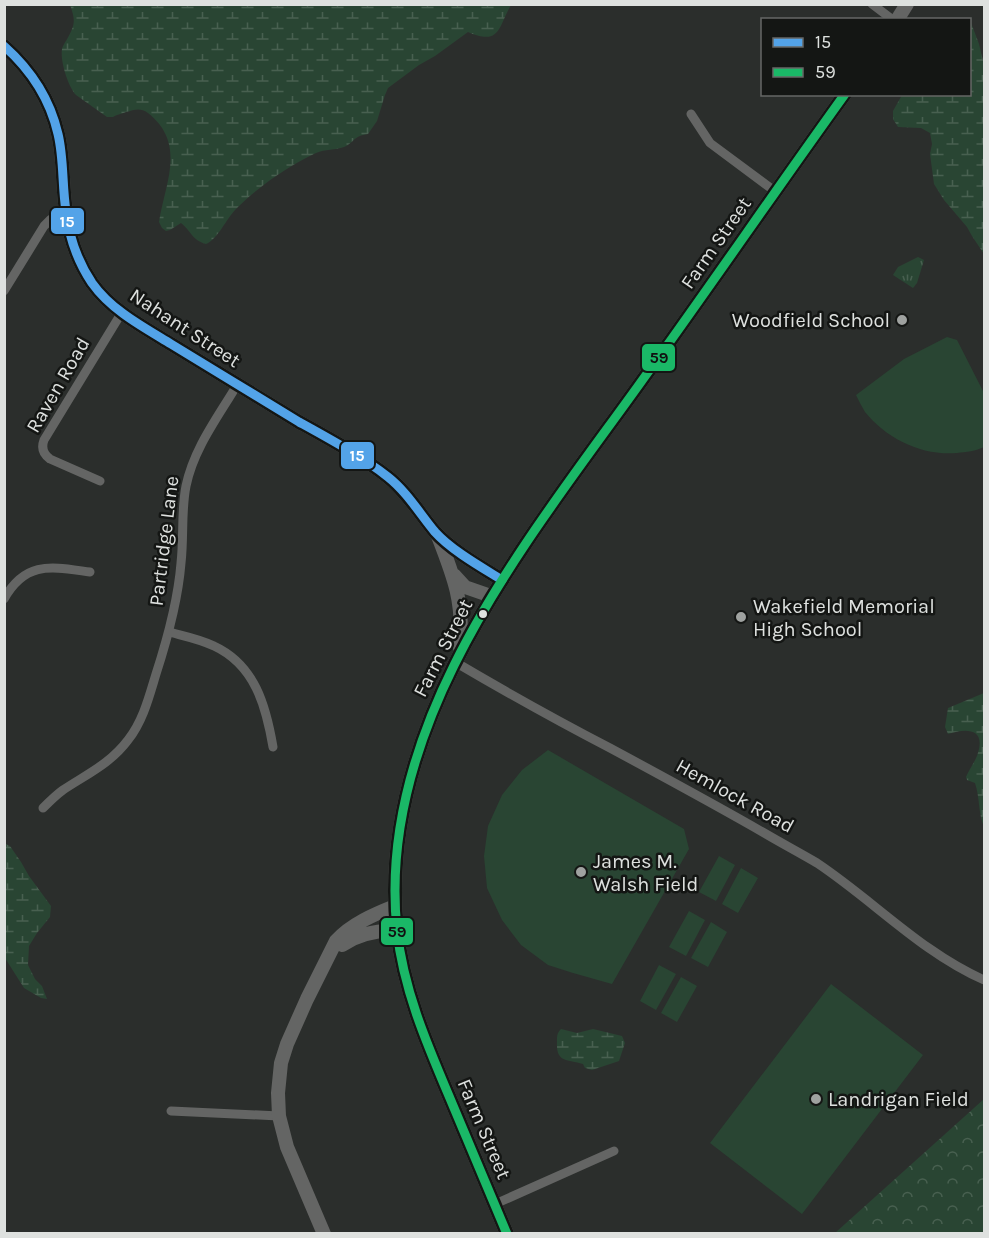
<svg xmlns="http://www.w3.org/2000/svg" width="989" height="1238" font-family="Karla,sans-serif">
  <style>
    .forest { fill: url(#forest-crowns) }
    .wetland { fill: url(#wetland-marsh) }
    .park { fill: url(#park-tufts) }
    .garden { fill: #294533 }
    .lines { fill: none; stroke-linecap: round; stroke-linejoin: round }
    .street { stroke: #646564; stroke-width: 9 }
    .secondary { stroke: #646564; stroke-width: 14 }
    .bus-1-casing { stroke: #141614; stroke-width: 14 }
    .bus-2-casing { stroke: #141614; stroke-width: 14 }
    .bus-1 { stroke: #53a3e8; stroke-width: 9 }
    .bus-2 { stroke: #1ab867; stroke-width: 9 }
    .poi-dot { fill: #9fa2a0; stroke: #141614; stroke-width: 2 }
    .bus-dot { fill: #dee1df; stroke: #141614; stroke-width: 2 }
    .labels { text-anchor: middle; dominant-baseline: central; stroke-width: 5; stroke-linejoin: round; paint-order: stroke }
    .street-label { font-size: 20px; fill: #dee1df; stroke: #141614 }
    .poi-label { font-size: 20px; fill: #dee1df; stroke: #141614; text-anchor: start }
    .line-badge { stroke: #141614; stroke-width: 2 }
    .badge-label { font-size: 16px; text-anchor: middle; font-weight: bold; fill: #fff }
    .pale-badge-label { font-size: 16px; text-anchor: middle; font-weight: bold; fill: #111 }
  </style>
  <defs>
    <pattern id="forest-crowns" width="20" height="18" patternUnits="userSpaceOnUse" patternTransform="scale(1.5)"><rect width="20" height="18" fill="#294533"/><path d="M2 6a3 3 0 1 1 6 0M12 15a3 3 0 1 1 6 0" fill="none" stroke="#486050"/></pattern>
    <pattern id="wetland-marsh" width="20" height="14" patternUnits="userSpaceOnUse" patternTransform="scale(1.5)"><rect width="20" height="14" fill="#294533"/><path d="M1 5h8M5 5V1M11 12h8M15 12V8" fill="none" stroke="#486050"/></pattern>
    <pattern id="park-tufts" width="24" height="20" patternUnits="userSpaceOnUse" patternTransform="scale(1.5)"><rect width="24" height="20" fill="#294533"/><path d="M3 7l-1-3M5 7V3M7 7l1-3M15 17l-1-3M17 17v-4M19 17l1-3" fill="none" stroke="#486050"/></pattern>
  </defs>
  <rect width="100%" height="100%" fill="#2b2e2c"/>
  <!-- forest -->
  <path class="forest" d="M984,1099V1233H835Z"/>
  <!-- wetland -->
  <path class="wetland" d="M70,5V4L511,5C498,27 501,46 468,32L435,56L419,65L388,88L385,95L377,121L368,134C353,136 354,143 344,147C335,150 325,149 316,153C291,164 255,189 236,209C226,219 218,239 206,244C192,240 191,231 181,223L170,230L166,231L162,228L159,222C165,183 187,144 148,113C140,107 134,110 126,112C121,114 118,114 113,117H107L76,95C68,86 60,61 62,49C62,48 65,42 66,41C75,25 76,21 70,5Z
    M970,20L979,44L984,65V254L972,236L967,227L944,200L934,184L930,154L932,144L930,133L921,128L898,127L893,119V111L902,95L970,94Z
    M984,693V827C978,812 980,798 975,783L967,780L966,777C969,770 974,763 977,756C987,728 967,728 948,734L945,727L948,708Z
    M4,843L10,846L21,862L29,876L51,906L50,917L37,933L29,946L28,965L35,979L42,986L47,999L41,998L24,988L5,958Z
    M561,1029L577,1033L593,1029L622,1036L625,1043L619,1061L592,1070L585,1068L583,1064C567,1059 556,1063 557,1042C557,1036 557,1033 561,1029Z"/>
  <!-- park -->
  <path class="park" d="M918,257L924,260L917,283L913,288L893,275L898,267Z"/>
  <!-- garden -->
  <path class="garden" d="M947,337L957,340L984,393V447C976,451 966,452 957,453C922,456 887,439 865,412C862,407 859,401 856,395L904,359Z
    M548,750L684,829L689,849L612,984L573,973L548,965L521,945L502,920L487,888L484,856L488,826L502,795L522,770Z
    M719,856L735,865L716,901L699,892Z
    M741,868L758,878L738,913L722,904Z
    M689,911L705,920L686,956L669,947Z
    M711,922L727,932L708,967L691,958Z
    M659,965L676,974L656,1010L640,1001Z
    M681,977L697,986L677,1022L661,1013Z
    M831,984L923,1055L802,1214L710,1143Z"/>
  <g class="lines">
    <!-- street -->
    <path class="street" d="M872,4L893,20
      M691,114L710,143L776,192
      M4,291L44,226L50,220L65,209
      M100,481L50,459C43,454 41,448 44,440L122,312
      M4,599C26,560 52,567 90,572
      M169,632C184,636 200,639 214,646C255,665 266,706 273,747
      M455,662C506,692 558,721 610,748C662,776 714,804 766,834C783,844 800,853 817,863C874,901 921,952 984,980
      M43,808C49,802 56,795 63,790C87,774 110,764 128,740C143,721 149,697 156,674C168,637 178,601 181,563C184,537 181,511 186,486C194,448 218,417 237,385
      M171,1111L279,1116
      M495,1204L614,1151"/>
    <!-- secondary -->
    <path class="secondary" d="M897,20L907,4
      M4,46C31,70 50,99 58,134C64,159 62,186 66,211C69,237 78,262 92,283C111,310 143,327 171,344C214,370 256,396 299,422C328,438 363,457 388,477C407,492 420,514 435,532C451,550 481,567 502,580
      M438,536C454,577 464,602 460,648
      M454,575L465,587L491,596
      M342,945C359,934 377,930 397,931
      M324,1234L287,1147L279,1116L278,1093L281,1063L287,1044L307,999L336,941C351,924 375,914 395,906
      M507,1234C488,1188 468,1142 449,1096C426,1042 403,988 397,930C375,720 532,535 646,375C713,282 778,187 845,94"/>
    <defs>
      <path id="bus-1" d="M4,46C31,70 50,99 58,134C64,159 62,186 66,211C69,237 78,262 92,283C111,310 143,327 171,344C214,370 256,396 299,422C328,438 363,457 388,477C407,492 420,514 435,532C451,550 481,567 502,580"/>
      <path id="bus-2" d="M507,1234C488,1188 468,1142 449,1096C426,1042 403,988 397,930C375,720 532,535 646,375C713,282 778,187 845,94"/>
    </defs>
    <!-- bus-1 casing -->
    <use href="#bus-1" class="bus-1-casing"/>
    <!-- bus-2 casing -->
    <use href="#bus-2" class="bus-2-casing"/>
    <!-- bus-1 -->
    <use href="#bus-1" class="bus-1"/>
    <!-- bus-2 -->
    <use href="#bus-2" class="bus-2"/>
  </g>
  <!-- markers -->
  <g class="poi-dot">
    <circle cx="902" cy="320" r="6"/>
    <circle cx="741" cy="617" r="6"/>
    <circle cx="581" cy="872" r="6"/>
    <circle cx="816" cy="1099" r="6"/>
  </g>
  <circle class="bus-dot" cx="483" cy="614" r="5"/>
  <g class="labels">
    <!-- street labels -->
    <g class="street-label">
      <text transform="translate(716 243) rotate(-55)">Farm Street</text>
      <text transform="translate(185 328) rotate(33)">Nahant Street</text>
      <text transform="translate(58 385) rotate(-60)">Raven Road</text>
      <text transform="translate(164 541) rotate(-83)">Partridge Lane</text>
      <text transform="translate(443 648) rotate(-63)">Farm Street</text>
      <text transform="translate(735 796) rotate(29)">Hemlock Road</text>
      <text transform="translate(484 1129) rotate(67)">Farm Street</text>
    </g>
    <!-- poi labels -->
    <g class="poi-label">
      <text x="890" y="320" text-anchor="end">Woodfield School</text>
      <text x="753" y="606">Wakefield Memorial<tspan x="753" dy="23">High School</tspan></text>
      <text x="593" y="861">James M.<tspan x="593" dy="23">Walsh Field</tspan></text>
      <text x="828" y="1099">Landrigan Field</text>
    </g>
  </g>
  <g class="line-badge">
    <rect x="50" y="207" width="35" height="28" rx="6" fill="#53a3e8"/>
    <rect x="641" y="343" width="35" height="29" rx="6" fill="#1ab867"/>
    <rect x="340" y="441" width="35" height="29" rx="6" fill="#53a3e8"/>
    <rect x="380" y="917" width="34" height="29" rx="6" fill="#1ab867"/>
  </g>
  <g class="badge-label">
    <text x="67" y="227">15</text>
    <text x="357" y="461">15</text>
  </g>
  <g class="pale-badge-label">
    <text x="659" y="363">59</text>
    <text x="397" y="937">59</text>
  </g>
  <!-- border -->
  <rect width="989" height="1238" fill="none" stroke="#dee1df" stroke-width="12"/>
  <!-- legend -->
  <rect x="761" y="18" width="210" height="78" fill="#141614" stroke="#656765" stroke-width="1.5"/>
  <rect x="773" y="38" width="30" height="9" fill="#53a3e8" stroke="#656765" stroke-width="1.5"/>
  <text x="815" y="48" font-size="18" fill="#dee1df">15</text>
  <rect x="773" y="68" width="30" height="9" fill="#1ab867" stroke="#656765" stroke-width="1.5"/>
  <text x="815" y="78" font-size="18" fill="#dee1df">59</text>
</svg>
